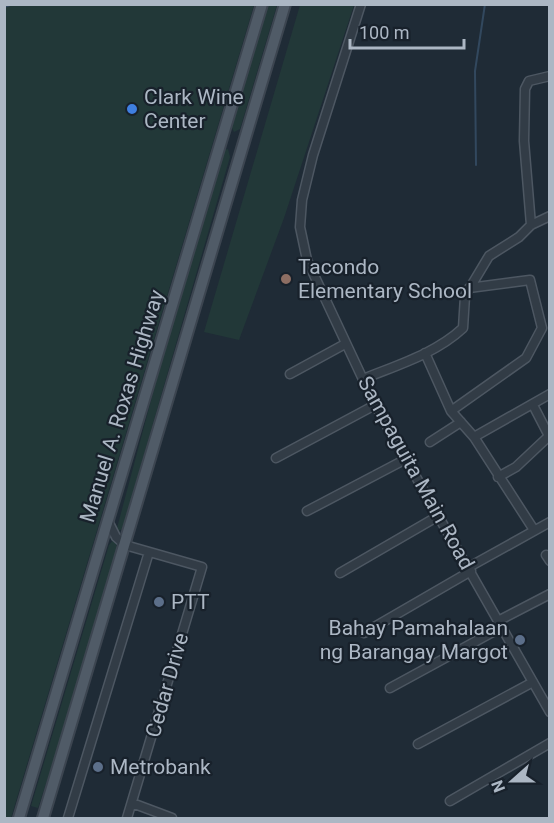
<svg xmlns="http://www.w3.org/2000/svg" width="554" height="823" font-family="Roboto,sans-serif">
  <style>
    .green { fill: #223838 }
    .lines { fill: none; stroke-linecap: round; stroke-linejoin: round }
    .stream { stroke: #32485e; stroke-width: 2 }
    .minor-casing { stroke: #4d5762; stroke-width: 11 }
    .major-casing { stroke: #3c4550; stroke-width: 14 }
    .minor { stroke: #323c46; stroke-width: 8 }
    .major { stroke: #505b67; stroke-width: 10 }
    .shop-dot { fill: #3f7fe0; stroke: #18212b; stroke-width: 2 }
    .education-dot { fill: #8d6e63; stroke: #18212b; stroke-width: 2 }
    .service-dot { fill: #5c6f8a; stroke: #18212b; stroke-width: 2 }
    .labels { text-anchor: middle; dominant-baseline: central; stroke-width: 4.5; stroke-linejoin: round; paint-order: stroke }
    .poi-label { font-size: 21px; fill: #acb7c4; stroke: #18212b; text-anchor: start }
    .street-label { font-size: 21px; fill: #acb7c4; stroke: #18212b }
  </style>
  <rect width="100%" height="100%" fill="#1f2b36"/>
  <!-- green -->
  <path class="green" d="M5,4L254,5L11,818H4Z
    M268,5H277L240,129L234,132L231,126Z
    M300,5H354L284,218L239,340L204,332Z
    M228,149L230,157L128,510L122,529L119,531L117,528L173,318L224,150Z
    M114,539L117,547L74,698L38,808L31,806L109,545Z"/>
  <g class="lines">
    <!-- stream -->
    <path class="stream" d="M4,7L13,4
      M476,165L475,71L485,4"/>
    <defs>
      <path id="minor" d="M361,4L313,155L302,200L300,227L307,260L375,405L550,712
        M531,225L524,141L525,89L529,81L550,76
        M425,353L451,411L474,437L534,530
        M290,374L345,344
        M363,379C397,365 435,354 463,328L465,296L489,256L519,237L531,225L550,216
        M451,411L526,358L542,328L530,280L469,288
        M474,437L550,394
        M430,442L461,422
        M276,458L375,405
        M498,477L516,467L549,436L533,405
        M307,511L406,459
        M108,521L116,537L125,545L202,567L127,818
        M546,555L550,561
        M469,567L550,522
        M340,573L440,515
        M498,621L550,594
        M364,633L471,571
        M390,688L502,627
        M418,744L533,682
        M450,801L550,743
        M132,803L172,818
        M68,818L149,552"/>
      <path id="major" d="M19,818L262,4
        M43,818L285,4"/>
    </defs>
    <!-- minor casing -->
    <use href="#minor" class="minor-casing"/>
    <!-- major casing -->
    <use href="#major" class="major-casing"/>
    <!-- minor -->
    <use href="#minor" class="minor"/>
    <!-- major -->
    <use href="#major" class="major"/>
  </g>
  <!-- markers -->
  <circle class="shop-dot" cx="132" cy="109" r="6"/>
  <circle class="education-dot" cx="286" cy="279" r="6"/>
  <g class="service-dot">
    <circle cx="159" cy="602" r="6"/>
    <circle cx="520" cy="640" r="6"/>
    <circle cx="98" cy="767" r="6"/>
  </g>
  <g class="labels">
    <!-- poi labels -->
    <g class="poi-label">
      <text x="144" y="97">Clark Wine<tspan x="144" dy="24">Center</tspan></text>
      <text x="298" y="267">Tacondo<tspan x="298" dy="24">Elementary School</tspan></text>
      <text x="171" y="602">PTT</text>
      <text x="508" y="628" text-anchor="end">Bahay Pamahalaan<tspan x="508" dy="24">ng Barangay Margot</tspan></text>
      <text x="110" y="767">Metrobank</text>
    </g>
    <!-- street labels -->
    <g class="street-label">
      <text transform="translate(122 406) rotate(-73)">Manuel A. Roxas Highway</text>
      <text transform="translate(416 473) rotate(61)">Sampaguita Main Road</text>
      <text transform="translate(167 685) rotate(-74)">Cedar Drive</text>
    </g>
  </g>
  <!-- border -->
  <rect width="554" height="823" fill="none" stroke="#acb7c4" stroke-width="12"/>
  <!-- north arrow -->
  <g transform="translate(512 781) rotate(249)" stroke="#18212b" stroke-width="4.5" paint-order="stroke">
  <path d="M0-4.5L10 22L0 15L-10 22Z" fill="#acb7c4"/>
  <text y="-9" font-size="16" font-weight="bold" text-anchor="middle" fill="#acb7c4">N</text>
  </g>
  <!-- scale -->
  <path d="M350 39v9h114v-9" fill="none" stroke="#acb7c4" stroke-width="3"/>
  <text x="359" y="39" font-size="18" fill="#acb7c4" stroke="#18212b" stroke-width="4.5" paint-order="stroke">100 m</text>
</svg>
